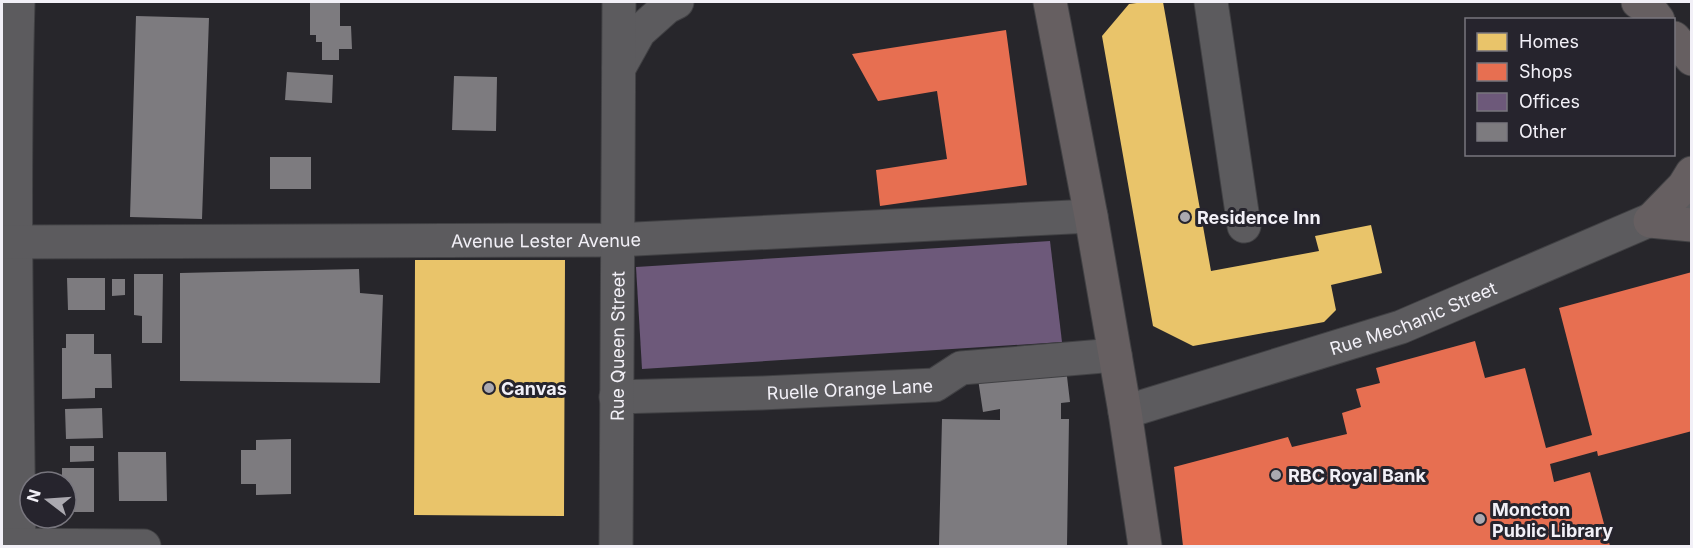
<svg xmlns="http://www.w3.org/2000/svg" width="1693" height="548" font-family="Inter,sans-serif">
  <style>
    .homes { fill: #e9c46a }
    .shops { fill: #e76f51 }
    .offices { fill: #6d597a }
    .building { fill: #7d7b7f }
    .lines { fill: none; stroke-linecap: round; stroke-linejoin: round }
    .minor-casing { stroke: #414144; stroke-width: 35 }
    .major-casing { stroke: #414144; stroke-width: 35 }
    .minor { stroke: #5c5b5e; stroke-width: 33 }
    .major { stroke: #665f61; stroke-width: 33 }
    .poi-dot { fill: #aba9b0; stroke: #26242d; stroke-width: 2 }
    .labels { text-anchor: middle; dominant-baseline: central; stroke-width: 6; stroke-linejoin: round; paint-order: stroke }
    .poi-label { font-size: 18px; font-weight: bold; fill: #f2f0f7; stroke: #26242d; text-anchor: start }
    .street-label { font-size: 18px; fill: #f2f0f7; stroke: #26242d }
  </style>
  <rect width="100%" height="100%" fill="#27262b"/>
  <!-- homes -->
  <path class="homes" d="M1144,2H1163L1211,271L1319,251L1315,236L1371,225L1382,273L1331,285L1336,310L1324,322L1193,346L1153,326L1102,36L1129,4Z
    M415,260H565L564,516L414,515Z"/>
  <!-- shops -->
  <path class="shops" d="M1006,30L1027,185L880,206L876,170L947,159L937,91L878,101L852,54Z
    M1692,272V431L1598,456L1597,451L1550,464L1554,482L1590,472L1610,546H1183L1174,467L1288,437L1292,447L1347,434L1342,413L1361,407L1356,389L1380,383L1376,368L1475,341L1485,378L1525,368L1546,448L1592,435L1559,308Z"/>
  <!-- offices -->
  <path class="offices" d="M1050,241L1062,342L642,369L636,267Z"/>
  <!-- building -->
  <path class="building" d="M310,2H340V26H351L352,49H339V60H322V42H316V35H310Z
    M136,16L209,18L202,219L130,217Z
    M287,72L333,75L332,103L285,100Z
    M454,76L497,77L496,131L452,130Z
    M270,157H311V189H270Z
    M359,269L360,293L383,295L380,383L180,381V273Z
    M134,274H163L162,343H142V316L134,315Z
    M67,278H105V310H68Z
    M112,279H125V295L112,296Z
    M66,334H94V354H111L112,388H95V398L62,399V348H66Z
    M1066,368L1070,402L1061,403V419H1069L1067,546H939L942,419L1000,420V409L983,412L978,379Z
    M102,408L103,438L66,439L65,409Z
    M291,439V494L256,495V484H241V450H256V440Z
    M70,446H94V461L70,462Z
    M118,452H166L167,501H119Z
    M62,468H94V512H66V482H62Z"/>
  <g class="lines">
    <defs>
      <g id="minor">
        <path d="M18,2C13,183 17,364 19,545"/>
        <path d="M1211,2L1244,226"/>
        <path d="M619,68L639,32L667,7L677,2"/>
        <path id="s1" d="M2,242L616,240L1091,216"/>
        <path id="s2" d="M616,397L762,393L935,385L961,368L1115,355"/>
        <path id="s3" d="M1125,412L1401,327L1692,202"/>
        <path d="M2,545L144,546"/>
        <path id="s4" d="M616,546L619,2"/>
      </g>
      <path id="major" d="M1050,2L1091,216L1125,412L1145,546
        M1638,2L1649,8L1658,20
        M1674,38L1692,59
        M1650,221L1684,186L1692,173
        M1650,221L1692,225"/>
    </defs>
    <!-- minor casing -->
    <use href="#minor" class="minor-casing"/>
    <!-- major casing -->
    <use href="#major" class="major-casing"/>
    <!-- minor -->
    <use href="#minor" class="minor"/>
    <!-- major -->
    <use href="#major" class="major"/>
  </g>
  <!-- markers -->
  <g class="poi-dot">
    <circle cx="1185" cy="217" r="6"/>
    <circle cx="489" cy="388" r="6"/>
    <circle cx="1276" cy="475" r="6"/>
    <circle cx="1480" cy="519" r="6"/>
  </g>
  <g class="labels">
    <!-- poi labels -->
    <g class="poi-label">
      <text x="1197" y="217">Residence Inn</text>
      <text x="501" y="388">Canvas</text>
      <text x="1288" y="475">RBC Royal Bank</text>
      <text x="1492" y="509">Moncton<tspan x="1492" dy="21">Public Library</tspan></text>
    </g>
    <!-- street labels -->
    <g class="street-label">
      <text stroke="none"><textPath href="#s1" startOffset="544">Avenue Lester Avenue</textPath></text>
      <text stroke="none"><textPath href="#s3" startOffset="303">Rue Mechanic Street</textPath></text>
      <text stroke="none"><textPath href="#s4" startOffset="200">Rue Queen Street</textPath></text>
      <text stroke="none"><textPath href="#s2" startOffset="234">Ruelle Orange Lane</textPath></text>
    </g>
  </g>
  <!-- border -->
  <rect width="1693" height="548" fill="none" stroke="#f2f0f7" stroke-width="6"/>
  <!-- legend -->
  <rect x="1465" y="18" width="210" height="138" fill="#26242d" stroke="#78767e" stroke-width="1.5"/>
  <rect x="1477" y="33" width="30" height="18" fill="#e9c46a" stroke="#78767e" stroke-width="1.5"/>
  <text x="1519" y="48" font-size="18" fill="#f2f0f7">Homes</text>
  <rect x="1477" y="63" width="30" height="18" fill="#e76f51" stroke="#78767e" stroke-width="1.5"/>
  <text x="1519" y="78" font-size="18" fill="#f2f0f7">Shops</text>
  <rect x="1477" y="93" width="30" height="18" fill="#6d597a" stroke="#78767e" stroke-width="1.5"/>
  <text x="1519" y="108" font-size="18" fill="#f2f0f7">Offices</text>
  <rect x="1477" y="123" width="30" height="18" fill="#7d7b7f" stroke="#78767e" stroke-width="1.5"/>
  <text x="1519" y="138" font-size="18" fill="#f2f0f7">Other</text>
  <!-- north arrow -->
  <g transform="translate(48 500) rotate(287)"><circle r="28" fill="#26242d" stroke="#78767e" stroke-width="1.5"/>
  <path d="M0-4.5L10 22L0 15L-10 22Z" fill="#aba9b0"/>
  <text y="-9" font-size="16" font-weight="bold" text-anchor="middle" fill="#f2f0f7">N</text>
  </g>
</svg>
